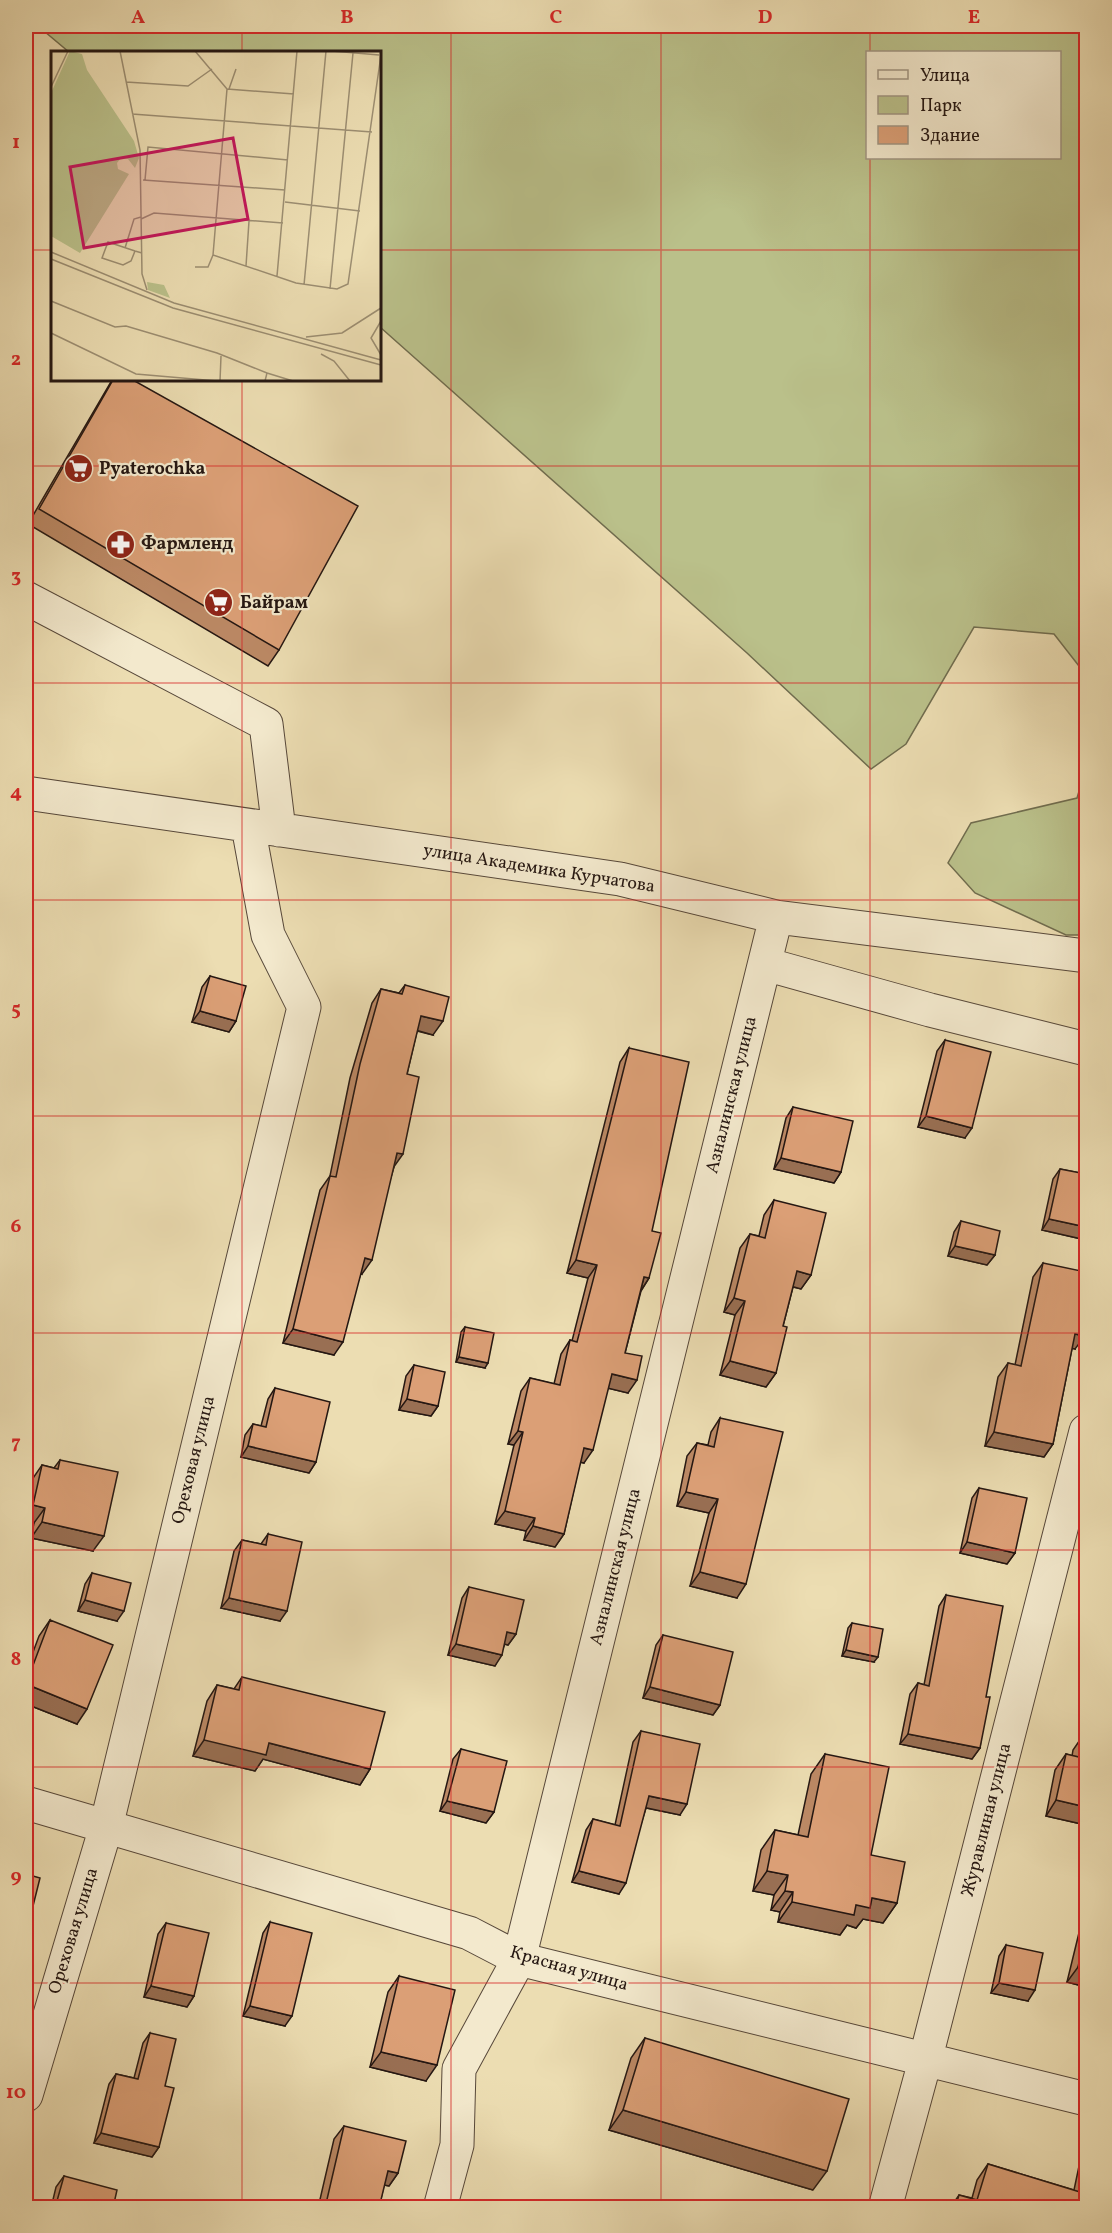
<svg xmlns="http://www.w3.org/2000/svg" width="1112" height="2233" font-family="Vollkorn,serif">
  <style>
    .green { fill: #bac08a; stroke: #706c4e; stroke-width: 1.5; fill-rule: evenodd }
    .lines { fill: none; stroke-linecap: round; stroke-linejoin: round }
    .minor-casing { stroke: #57483a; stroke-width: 35 }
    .minor { stroke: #f3e9cd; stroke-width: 33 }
    .wall { fill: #bc8965; stroke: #251712; stroke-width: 1.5 }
    .shaded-wall { fill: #996f53; stroke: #251712; stroke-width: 1.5 }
    .building { fill: #db9f76; stroke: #251712; stroke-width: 1.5 }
    .grid { fill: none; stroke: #d62828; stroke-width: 1.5; stroke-opacity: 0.55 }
    .labels { text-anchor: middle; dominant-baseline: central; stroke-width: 4.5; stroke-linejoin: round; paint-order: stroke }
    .poi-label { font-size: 18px; font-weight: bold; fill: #251712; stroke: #f3e9cd; text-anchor: start }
    .street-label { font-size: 18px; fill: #251712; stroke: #f3e9cd }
    .inset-road { fill: none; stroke: #9c8e72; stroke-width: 1.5 }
    .view { fill: #c2185b; fill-opacity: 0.15; stroke: #c2185b; stroke-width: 3 }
    .inset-edge { fill: none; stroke: #251712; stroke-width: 3 }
    .neatline { fill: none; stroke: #d62828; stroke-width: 2 }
    .grid-label { font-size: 20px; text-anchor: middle; font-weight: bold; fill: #d62828 }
  </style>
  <rect width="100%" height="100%" fill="#ecddb2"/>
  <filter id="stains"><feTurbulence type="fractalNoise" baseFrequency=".00333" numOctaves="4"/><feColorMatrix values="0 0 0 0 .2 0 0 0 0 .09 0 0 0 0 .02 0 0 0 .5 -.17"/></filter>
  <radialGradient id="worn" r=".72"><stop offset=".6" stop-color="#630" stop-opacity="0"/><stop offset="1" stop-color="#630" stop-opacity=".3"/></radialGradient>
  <!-- green -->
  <path class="green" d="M38,26H1086V675L1054,634L974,627L906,744L871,769L747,653L380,327V52H69ZM868,52H1060V158H868Z
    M1086,768V935H1066L975,893L948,863L971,823L1077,798Z"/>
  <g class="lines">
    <defs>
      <path id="minor" d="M26,598L266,724L279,830
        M26,793L620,879L776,917L1086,956
        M765,964L930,1010L1086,1049
        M26,1803L469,1933L519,1959L1086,2099
        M26,2095L106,1827L304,1007L268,935L248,826
        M440,2208L457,2145L459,2069L519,1959L776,917
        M885,2208L925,2061L1086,1431"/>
    </defs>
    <!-- minor casing -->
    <use href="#minor" class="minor-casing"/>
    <!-- minor -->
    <use href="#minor" class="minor"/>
  </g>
  <!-- wall -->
  <path class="wall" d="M112,380H133L279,650L268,666L28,524Z
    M210,976L236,1021L229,1032L192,1022L202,987Z
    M405,985L433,1035L417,1031L407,1074L394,1167L362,1274L361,1273L334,1355L283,1343L320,1190L330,1176L350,1078L372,1003L381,989L399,993Z
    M945,1040L965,1138L918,1127L937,1051Z
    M629,1048L652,1231L649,1278L641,1291L625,1353L628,1393L608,1388L584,1463L580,1462L564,1534L555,1547L524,1540L526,1531L495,1524L514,1445L508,1444L521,1391L530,1378L554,1384L561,1354L570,1340L572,1341L588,1278L567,1273L620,1062Z
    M793,1107L841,1172L834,1183L774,1169L786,1118Z
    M1060,1169L1086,1174V1240L1042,1230L1053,1179Z
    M774,1200L811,1275L801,1289L793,1287L783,1326L776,1373L766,1387L720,1375L735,1315L724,1312L740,1248L750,1234L759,1236L764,1215Z
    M961,1221L995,1255L987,1265L948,1256L954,1232Z
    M1043,1263L1075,1349L1072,1348L1053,1444L1044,1457L985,1446L998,1377L1008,1363L1015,1365L1033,1277Z
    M465,1327L485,1368L456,1362L461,1332Z
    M414,1365L438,1406L431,1416L399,1410L406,1376Z
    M275,1388L316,1462L309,1473L241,1457L245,1435L253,1424L261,1426L268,1399Z
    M720,1418L737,1598L690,1586L709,1513L677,1506L687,1456L697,1443L708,1445L711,1432Z
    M60,1460L93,1551L31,1538L34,1523L26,1521V1507L31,1481L42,1465L54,1468Z
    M979,1488L1015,1553L1007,1564L960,1553L972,1498Z
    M268,1534L280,1621L221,1608L234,1551L242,1540L261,1544Z
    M92,1573L117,1621L78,1611L85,1584Z
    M469,1587L516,1634L508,1645L505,1644L495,1666L448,1655L462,1598Z
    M946,1595L986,1697L980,1748L972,1759L900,1744L910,1694L918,1683L924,1685L939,1606Z
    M50,1620L77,1724L26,1704V1671L39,1636Z
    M852,1623L874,1662L842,1656L848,1628Z
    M663,1635L720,1705L713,1715L643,1698L656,1645Z
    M242,1677L370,1769L360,1785L263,1759L255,1771L193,1756L207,1701L217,1685L234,1689Z
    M641,1731L680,1815L646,1808L619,1894L572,1882L586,1830L593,1819L615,1825L633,1742Z
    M1084,1734L1086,1735V1825L1046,1816L1055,1770L1066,1754L1072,1756L1073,1750Z
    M461,1749L494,1812L486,1823L440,1811L453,1759Z
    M825,1754L871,1855L897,1903L883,1923L863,1919L856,1928L847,1925L840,1935L778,1922L780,1912L771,1910L774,1895L753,1891L761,1850L775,1830L798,1835L811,1774Z
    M1086,1904V1987L1067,1982Z
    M270,1922L285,2026L243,2016L263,1933Z
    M166,1923L194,1996L187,2007L144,1997L158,1934Z
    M1006,1945L1028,2001L991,1993L999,1956Z
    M399,1976L426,2081L370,2067L388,1992Z
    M150,2033L165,2086L159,2147L152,2157L94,2143L109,2084L116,2074L134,2078L143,2043Z
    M645,2038L813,2190L609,2130L631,2058Z
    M344,2126L398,2173L389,2186L384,2185L379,2208H318L334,2139Z
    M1086,2156V2208H950L959,2195L972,2198L977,2180L988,2164L1074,2190L1079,2166Z
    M64,2176L113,2208H51L56,2187Z"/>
  <!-- shaded-wall -->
  <path class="shaded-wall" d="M200,1011L236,1021L229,1032L192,1022Z
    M421,1016L443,1021L433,1035L412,1029Z
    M926,1116L972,1128L965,1138L918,1127Z
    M397,1153L403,1154L393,1168Z
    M781,1158L841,1172L834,1183L774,1169Z
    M1049,1219L1086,1227V1240L1042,1230Z
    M955,1246L995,1255L987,1265L948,1256Z
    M365,1258L372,1260L362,1274L355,1272Z
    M576,1260L597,1265L588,1278L567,1273Z
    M797,1271L811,1275L801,1289L787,1285Z
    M644,1277L649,1278L640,1292Z
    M734,1298L745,1301L735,1315L724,1312Z
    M293,1329L343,1342L334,1355L283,1343Z
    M1075,1334L1085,1336L1075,1349L1066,1347Z
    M459,1357L488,1363L485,1368L456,1362Z
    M730,1361L776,1373L766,1387L720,1375Z
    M612,1374L637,1380L628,1393L603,1387Z
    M407,1399L438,1406L431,1416L399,1410Z
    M518,1431L523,1432L514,1445L508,1444Z
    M994,1432L1053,1444L1044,1457L985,1446Z
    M248,1446L316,1462L309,1473L241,1457Z
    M584,1448L593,1450L584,1463L574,1461Z
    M686,1492L718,1499L709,1513L677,1506Z
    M33,1505L45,1508L34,1523L26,1521V1516Z
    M505,1511L535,1518L526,1531L495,1524Z
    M42,1522L104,1536L93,1551L31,1538Z
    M533,1526L564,1534L555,1547L524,1540Z
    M967,1542L1015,1553L1007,1564L960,1553Z
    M700,1572L746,1584L737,1598L690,1586Z
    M229,1598L287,1611L280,1621L221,1608Z
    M85,1600L124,1611L117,1621L78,1611Z
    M507,1632L516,1634L508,1645L500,1643Z
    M456,1644L502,1655L495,1666L448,1655Z
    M846,1650L878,1657L874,1662L842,1656Z
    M26,1684L87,1709L77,1724L26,1704Z
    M650,1687L720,1705L713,1715L643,1698Z
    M908,1734L980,1748L972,1759L900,1744Z
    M204,1740L269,1743L370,1769L360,1785L263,1759L255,1771L193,1756Z
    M649,1796L687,1804L680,1815L642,1807Z
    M1056,1800L1086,1807V1825L1046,1816Z
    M447,1801L494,1812L486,1823L440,1811Z
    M579,1871L626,1883L619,1894L572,1882Z
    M767,1871L788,1875L774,1895L753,1891Z
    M785,1891L793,1892L780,1912L771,1910Z
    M872,1898L897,1903L883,1923L863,1919L856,1928L847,1925L840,1935L778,1922L792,1902L856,1905Z
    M1078,1967L1086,1969V1987L1067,1982Z
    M999,1983L1035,1990L1028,2001L991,1993Z
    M151,1986L194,1996L187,2007L144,1997Z
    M250,2006L292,2016L285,2026L243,2016Z
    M381,2052L437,2065L426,2081L370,2067Z
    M623,2110L827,2171L813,2190L609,2130Z
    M101,2133L159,2147L152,2157L94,2143Z
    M388,2171L398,2173L389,2186L379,2184Z"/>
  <!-- building -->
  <path class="building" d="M113,380H133L358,506L279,650L39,509Z
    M210,976L246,986L236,1021L200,1011Z
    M405,985L449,997L443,1021L421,1016L407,1074L419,1077L403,1154L397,1153L372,1260L365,1258L343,1342L293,1329L330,1176L336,1177L360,1064L381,989L402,994Z
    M945,1040L991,1052L972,1128L926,1116Z
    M629,1048L689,1062L652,1231L661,1233L649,1278L644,1277L625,1353L642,1356L637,1380L612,1374L593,1450L584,1448L564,1534L533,1526L535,1518L505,1511L523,1432L518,1431L530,1378L560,1385L570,1340L577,1342L597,1265L576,1260Z
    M793,1107L853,1121L841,1172L781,1158Z
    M1060,1169L1086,1174V1227L1049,1219Z
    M774,1200L826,1213L811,1275L797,1271L783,1326L787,1327L776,1373L730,1361L745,1301L734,1298L750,1234L765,1238Z
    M961,1221L1000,1231L995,1255L955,1246Z
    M1043,1263L1086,1272V1327L1085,1336L1075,1334L1053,1444L994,1432L1008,1363L1021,1366Z
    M465,1327L494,1333L488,1363L459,1357Z
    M414,1365L445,1372L438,1406L407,1399Z
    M275,1388L330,1402L316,1462L248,1446L253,1424L266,1427Z
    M720,1418L783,1432L746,1584L700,1572L718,1499L686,1492L697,1443L714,1447Z
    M60,1460L118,1472L104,1536L42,1522L45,1508L33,1505L42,1465L58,1469Z
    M979,1488L1027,1498L1015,1553L967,1542Z
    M268,1534L302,1542L287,1611L229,1598L242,1540L266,1545Z
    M92,1573L131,1583L124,1611L85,1600Z
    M469,1587L524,1600L516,1634L507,1632L502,1655L456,1644Z
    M946,1595L1003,1606L986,1697H990L980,1748L908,1734L918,1683L929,1686Z
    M50,1620L113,1645L87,1709L26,1684Z
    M852,1623L883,1629L878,1657L846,1650Z
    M663,1635L733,1652L720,1705L650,1687Z
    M242,1677L385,1712L370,1769L269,1743L266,1755L204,1740L217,1685L239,1690Z
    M641,1731L700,1744L687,1804L649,1796L626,1883L579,1871L593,1819L620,1826Z
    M1084,1734L1086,1735V1807L1056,1800L1066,1754L1079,1757Z
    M461,1749L507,1761L494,1812L447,1801Z
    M825,1754L889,1767L871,1855L905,1862L897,1903L872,1898L870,1908L856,1905L854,1915L792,1902L793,1892L785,1891L788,1875L767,1871L775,1830L808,1837Z
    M26,1874L40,1878L26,1934Z
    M270,1922L312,1933L292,2016L250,2006Z
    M166,1923L209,1933L194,1996L151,1986Z
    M1086,1931V1969L1078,1967Z
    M1006,1945L1043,1953L1035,1990L999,1983Z
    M399,1976L455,1990L437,2065L381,2052Z
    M150,2033L176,2039L165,2086L174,2088L159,2147L101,2133L116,2074L138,2079Z
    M645,2038L849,2099L827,2171L623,2110Z
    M344,2126L406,2141L398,2173L388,2171L379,2208H325Z
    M988,2164L1080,2192L1086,2167V2208H955L959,2195L977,2200Z
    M64,2176L117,2190L113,2208H55Z"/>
  <!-- grid -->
  <path class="grid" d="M242,26V52M451,26V2208M661,26V2208M870,26V52M870,158V2208M26,250H52M380,250H1086M242,380V2208M26,466H1086M26,683H1086M26,900H1086M26,1116H1086M26,1333H1086M26,1550H1086M26,1767H1086M26,1983H1086"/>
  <!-- icons -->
  <defs>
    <symbol id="supermarket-disc" viewBox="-11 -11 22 22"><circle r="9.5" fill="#8f2418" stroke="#f3e9cd"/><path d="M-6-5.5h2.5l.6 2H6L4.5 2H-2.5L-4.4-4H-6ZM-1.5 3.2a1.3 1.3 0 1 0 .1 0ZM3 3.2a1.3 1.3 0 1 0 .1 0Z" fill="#fff"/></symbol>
    <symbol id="pharmacy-disc" viewBox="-11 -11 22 22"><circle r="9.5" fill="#8f2418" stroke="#f3e9cd"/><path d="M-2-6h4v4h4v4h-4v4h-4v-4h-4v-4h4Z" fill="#fff"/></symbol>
  </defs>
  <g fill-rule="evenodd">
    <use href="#supermarket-disc" x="62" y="452" width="33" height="33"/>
    <use href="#pharmacy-disc" x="104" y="528" width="33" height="33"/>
    <use href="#supermarket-disc" x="202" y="586" width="33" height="33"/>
  </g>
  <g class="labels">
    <!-- poi labels -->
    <g class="poi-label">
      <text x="99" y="469">Pyaterochka</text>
      <text x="141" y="544">Фармленд</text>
      <text x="240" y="603">Байрам</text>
    </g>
    <!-- street labels -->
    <g class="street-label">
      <text transform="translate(539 869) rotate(9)">улица Академика Курчатова</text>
      <text transform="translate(732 1095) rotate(-76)">Азналинская улица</text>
      <text transform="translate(194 1460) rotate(-76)">Ореховая улица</text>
      <text transform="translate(616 1567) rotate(-76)">Азналинская улица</text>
      <text transform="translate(987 1820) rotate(-76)">Журавлиная улица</text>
      <text transform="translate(74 1931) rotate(-73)">Ореховая улица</text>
      <text transform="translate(569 1969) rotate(16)">Красная улица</text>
    </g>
  </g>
  <!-- overview -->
  <g transform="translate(51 51)">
    <rect width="330" height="330" fill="#ecddb2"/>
    <path d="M19,0L31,3L36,19L83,90L88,107L84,117L77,108L70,107L66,112L67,118L78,123L29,202L0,185V42ZM96,231L113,234L119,247L97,239Z" fill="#bac08a"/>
    <path class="inset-road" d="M69,0L89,99L91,223L96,239M98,0H133M144,0L176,38L162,204L245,232L286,238L297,233L330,4M281,0L328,4M75,31L137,35L161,18M0,36L17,0M176,38L243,43M178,38L185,18M81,63L321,81M92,129L234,139M94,129L97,96L237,109M234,151L309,160M90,168L103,162L232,172M74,197L83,168L90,166M84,200L80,210L72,214L51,207L57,191L84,200L91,202M0,201L123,252L330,309M0,208L122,257L330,314M195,215L198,170M144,216H157L162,204M226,225L246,0M253,234L275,0M279,238L302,2M0,250L64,276L75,275L166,302L216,322L214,330M330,270L320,287L330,304M0,282L85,323L166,330M255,286L291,282L330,257M270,303L283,310L299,330M216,322L242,330M169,330L170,305"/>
    <path class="view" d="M182,87L197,168L33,197L19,116Z"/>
    <rect width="330" height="330" class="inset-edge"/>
  </g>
  <!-- margin -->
  <rect width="1112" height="2233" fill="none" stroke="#ecddb2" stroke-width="66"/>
  <!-- legend -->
  <rect x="866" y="51" width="195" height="108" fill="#f3e9cd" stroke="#a19582" stroke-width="1.5"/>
  <rect x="878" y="70" width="30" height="9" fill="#f3e9cd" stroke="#a19582" stroke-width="1.5"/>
  <text x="920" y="81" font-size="18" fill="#251712">Улица</text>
  <rect x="878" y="96" width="30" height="18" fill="#bac08a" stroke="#a19582" stroke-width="1.5"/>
  <text x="920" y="111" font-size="18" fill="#251712">Парк</text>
  <rect x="878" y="126" width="30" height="18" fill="#db9f76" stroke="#a19582" stroke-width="1.5"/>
  <text x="920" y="141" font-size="18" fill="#251712">Здание</text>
  <rect x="33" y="33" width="1046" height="2167" class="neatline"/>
  <g class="grid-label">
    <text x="138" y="23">A</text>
    <text x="347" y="23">B</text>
    <text x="556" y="23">C</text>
    <text x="765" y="23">D</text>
    <text x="974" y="23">E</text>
    <text x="16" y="148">1</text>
    <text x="16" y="365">2</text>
    <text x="16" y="582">3</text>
    <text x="16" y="798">4</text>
    <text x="16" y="1015">5</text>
    <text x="16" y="1232">6</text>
    <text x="16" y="1448">7</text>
    <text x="16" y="1665">8</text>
    <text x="16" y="1882">9</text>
    <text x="16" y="2098">10</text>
  </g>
  <rect width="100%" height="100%" filter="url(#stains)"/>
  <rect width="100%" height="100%" fill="url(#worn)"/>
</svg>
